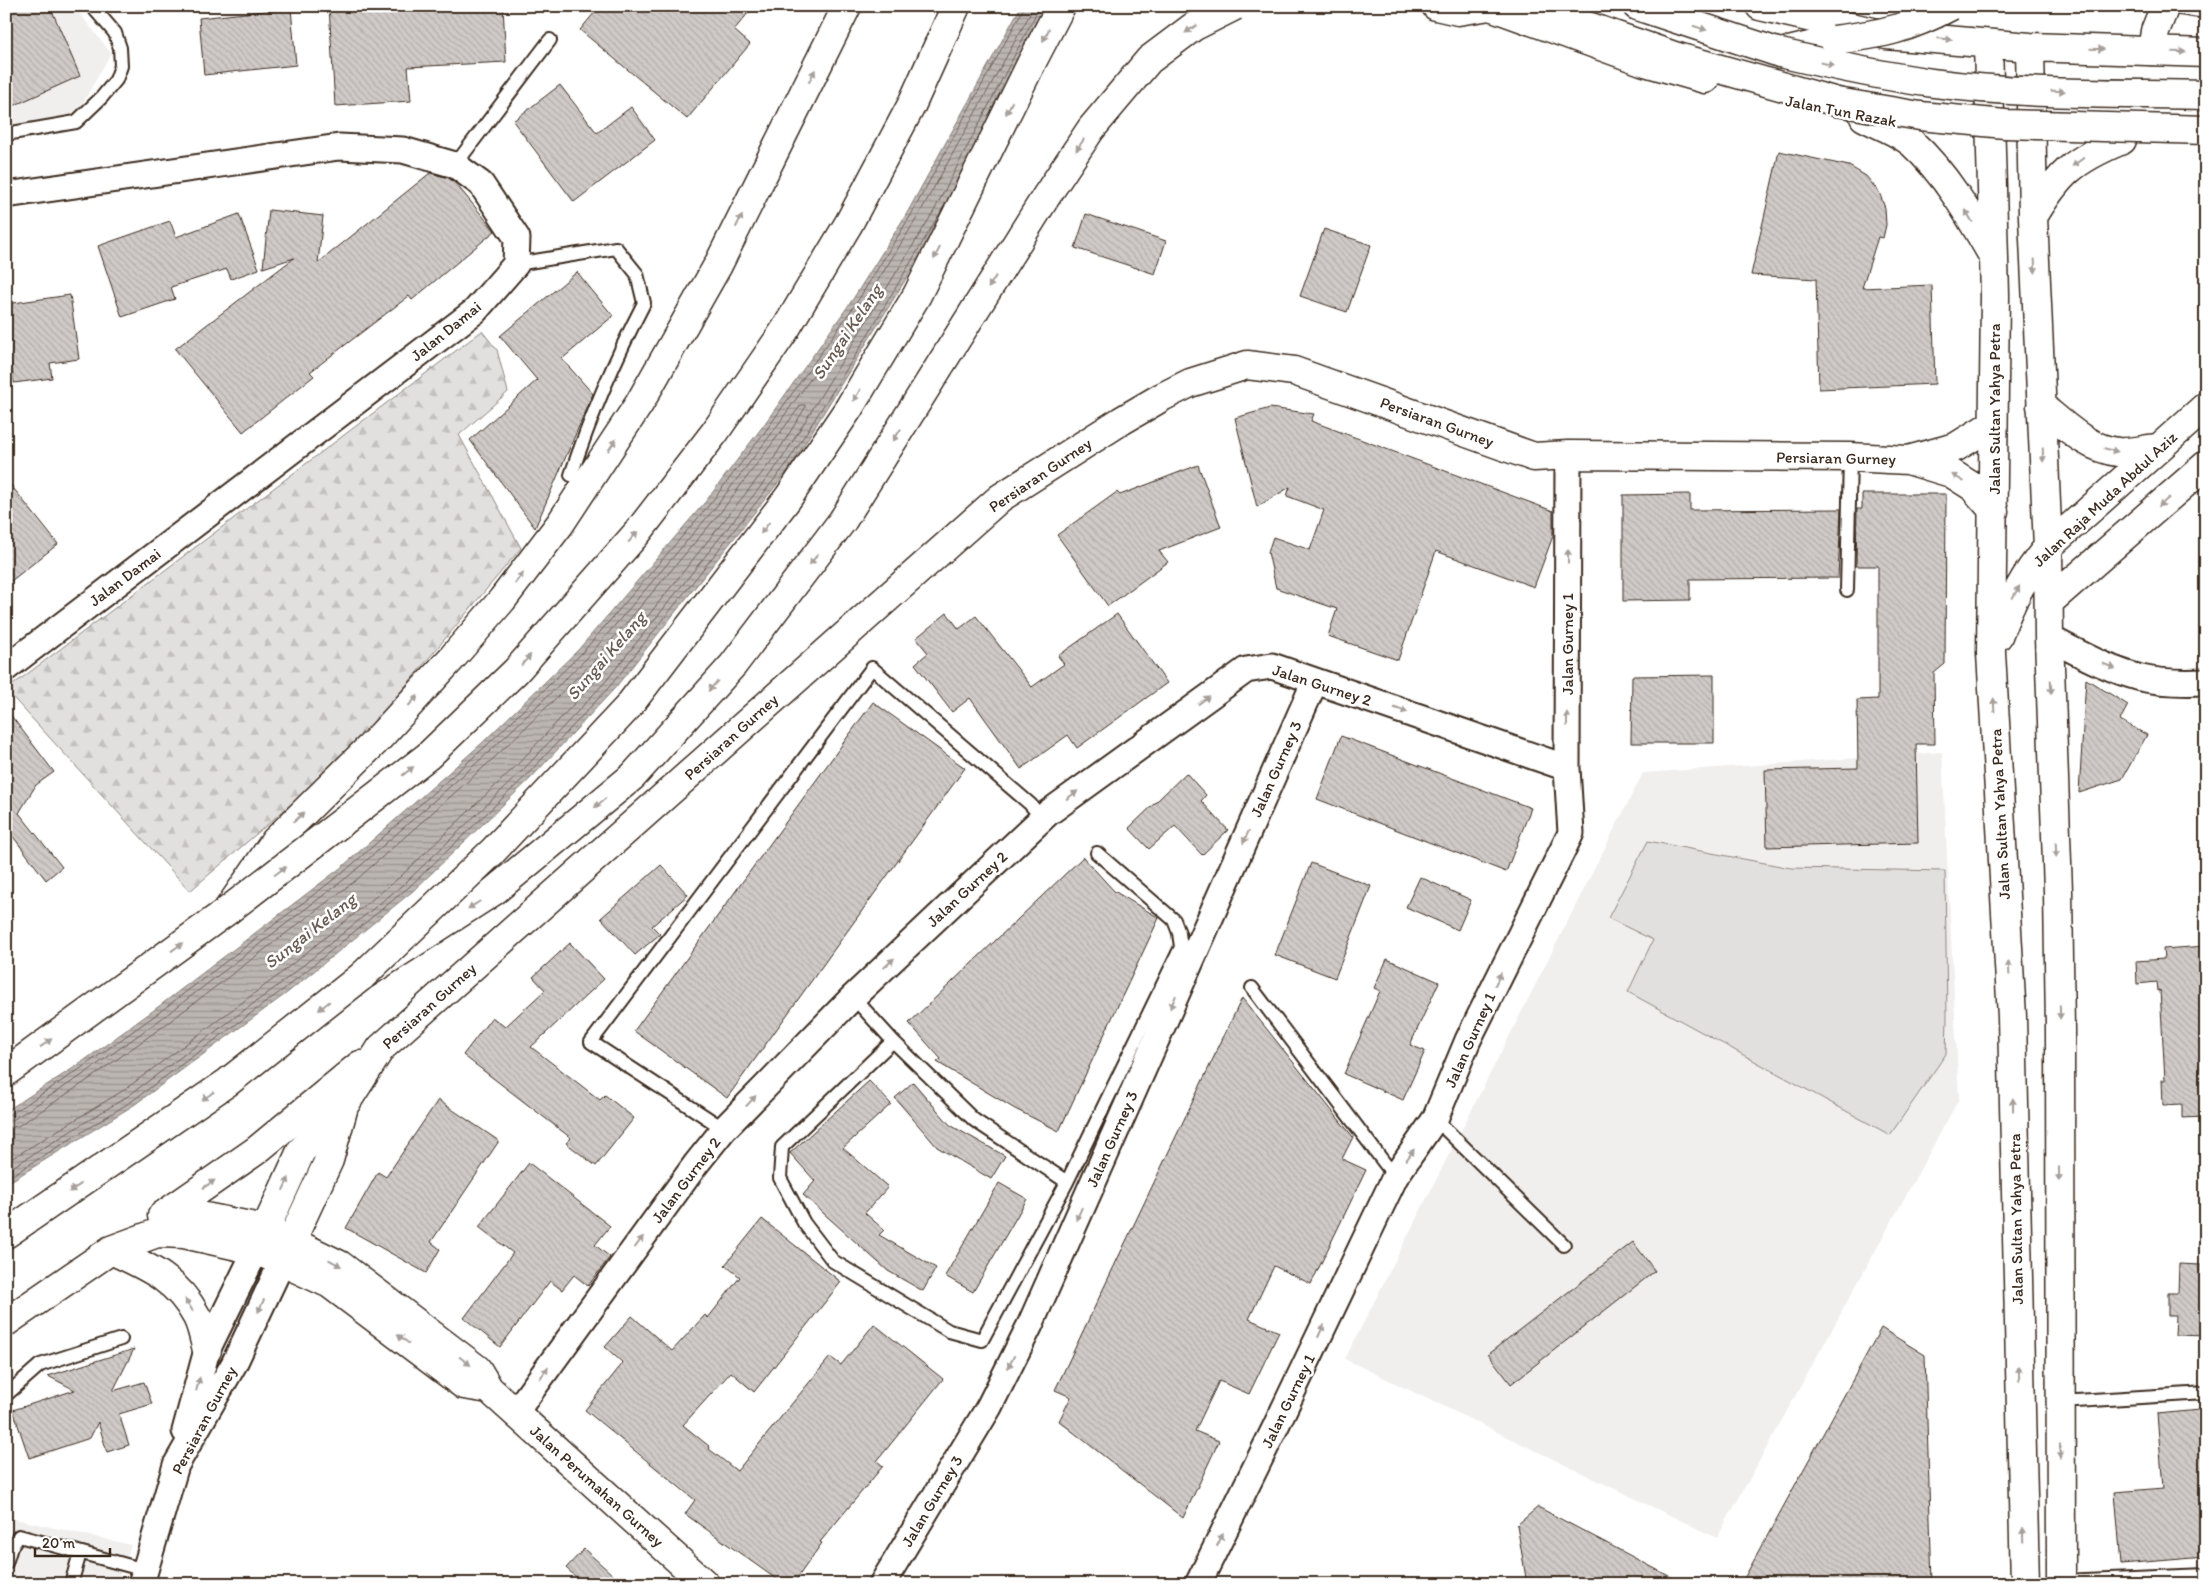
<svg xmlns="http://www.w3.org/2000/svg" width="2212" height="1590" font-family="Itim,sans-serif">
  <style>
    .built { fill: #f1efee }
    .forest { fill: url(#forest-firs); stroke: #8e857e }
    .garden { fill: #e2e0de; stroke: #8e857e }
    .water { fill: url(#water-rules); stroke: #887e77 }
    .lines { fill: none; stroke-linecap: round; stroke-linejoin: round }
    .shore { stroke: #6f625a; stroke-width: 1 }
    .building { fill: url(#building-back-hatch); stroke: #3b2a1e }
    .service-casing { stroke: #3b2a1e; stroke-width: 16 }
    .minor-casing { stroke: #3b2a1e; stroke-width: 29 }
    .tertiary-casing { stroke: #3b2a1e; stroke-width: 31 }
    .secondary-casing { stroke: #3b2a1e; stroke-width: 31 }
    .primary-casing { stroke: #3b2a1e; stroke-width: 31 }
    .motorway-casing { stroke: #3b2a1e; stroke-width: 31 }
    .service { stroke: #fff; stroke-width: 12 }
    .minor { stroke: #fff; stroke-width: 25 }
    .tertiary { stroke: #fff; stroke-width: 28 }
    .secondary { stroke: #fff; stroke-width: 28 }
    .primary { stroke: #fff; stroke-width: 28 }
    .motorway { stroke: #fff; stroke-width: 28 }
    .primary-bridge-casing { stroke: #3b2a1e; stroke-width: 31; stroke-linecap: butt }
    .motorway-bridge-casing { stroke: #3b2a1e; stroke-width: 31; stroke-linecap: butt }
    .primary-bridge { stroke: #fff; stroke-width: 28 }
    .motorway-bridge { stroke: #fff; stroke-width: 28 }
    .oneway { fill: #a79f9a }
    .labels { text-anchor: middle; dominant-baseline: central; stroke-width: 5; stroke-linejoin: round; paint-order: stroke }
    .street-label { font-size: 16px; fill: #3b2a1e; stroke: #fff }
    .water-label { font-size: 18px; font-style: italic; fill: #685b52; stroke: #fff }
  </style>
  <defs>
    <pattern id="forest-firs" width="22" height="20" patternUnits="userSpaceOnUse" patternTransform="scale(1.25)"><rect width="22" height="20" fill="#e2e0de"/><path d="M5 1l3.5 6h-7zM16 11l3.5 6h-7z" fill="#c3c0be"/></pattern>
    <pattern id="water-rules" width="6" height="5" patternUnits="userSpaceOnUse" patternTransform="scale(1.25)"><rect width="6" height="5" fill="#bcb6b3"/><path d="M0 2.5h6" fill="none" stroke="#9a9491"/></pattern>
    <pattern id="building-back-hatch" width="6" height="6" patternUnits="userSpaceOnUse" patternTransform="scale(1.25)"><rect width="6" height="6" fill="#cfcac7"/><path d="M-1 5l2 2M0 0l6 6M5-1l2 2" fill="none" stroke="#b3aeaa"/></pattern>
  </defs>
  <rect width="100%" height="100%" fill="#fff"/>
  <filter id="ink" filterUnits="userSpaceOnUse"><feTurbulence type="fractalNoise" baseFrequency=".02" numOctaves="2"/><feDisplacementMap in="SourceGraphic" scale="10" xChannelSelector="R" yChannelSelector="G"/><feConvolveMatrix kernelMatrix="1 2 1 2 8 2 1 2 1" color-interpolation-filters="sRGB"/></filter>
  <g filter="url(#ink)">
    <!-- built -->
    <path class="built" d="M6,6H74L111,53L75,117L6,129Z
      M1942,752L1959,1099L1717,1538L1345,1359L1643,773Z
      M6,1517L131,1545L116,1584H6Z"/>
    <!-- forest -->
    <path class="forest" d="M482,331L497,350L508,392L459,435L521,548L403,689L332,769L190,891L6,690Z"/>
    <!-- garden -->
    <path class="garden" d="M1648,841L1791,868L1945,871L1947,1018L1946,1054L1890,1135L1628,992L1653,940L1608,918Z"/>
    <!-- water -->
    <path class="water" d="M1021,6H1053L944,217L789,469L615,688L531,778L413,891L287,993L134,1105L6,1184V1111L75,1067L154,1010L343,866L481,744L578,650L706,501L763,426L853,299L907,213Z"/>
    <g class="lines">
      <!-- shore -->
      <path class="shore" d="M6,1115L11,1114L77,1071L157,1014L346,870L485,747L582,653L710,504L767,429L857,302L911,215L1025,6
        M6,1121L14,1119L81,1076L161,1019L350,875L489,752L587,658L715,508L772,433L862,306L917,218L1030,14L1032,6
        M6,1128L18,1126L85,1082L165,1025L355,881L494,758L593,662L720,513L801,405H805V408L774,458L600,676L517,765L400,877L275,978L124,1090L6,1162
        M6,1171L128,1096L280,984L405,883L523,770L606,681L780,462L934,211L1040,6
        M6,1179L132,1101L284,989L409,887L527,775L611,685L785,466L855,356L943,208"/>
    </g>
    <!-- building -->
    <path class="building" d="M6,6H50L80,76L6,109Z
      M329,6H503L506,62L408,67L411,101L335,106Z
      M600,6H754L734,30L750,44L687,119L580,30Z
      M291,8L296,65L204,75L199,18Z
      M560,85L597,133L631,107L655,140L574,202L513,121Z
      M1779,151L1849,166L1866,176L1879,192L1885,208L1886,225L1883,238L1878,237L1862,288L1932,285L1935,384L1819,389L1816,279L1751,275Z
      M430,173L449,178L456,184L495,231L412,300L409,296L310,372L314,376L243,432L175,349L294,258L263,268L269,210L323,216L318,263Z
      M239,214L259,269L231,279L227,269L171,287L175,299L122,317L98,246L170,221L176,237Z
      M1086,214L1166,241L1155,274L1075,248Z
      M1324,229L1371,245L1347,312L1300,296Z
      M577,272L613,316L562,359L593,394L535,528L470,440L537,380L500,336Z
      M70,295L79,359L50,363L52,378L14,383L6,329V304Z
      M1270,408L1314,414L1311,421L1553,511V536L1534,587L1436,551L1398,660L1328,636L1337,609L1276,588L1268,552L1273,537L1310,550L1324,510L1287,496L1290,487L1257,507L1235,418Z
      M1198,465L1221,527L1159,551L1168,562L1108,606L1057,535L1117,492L1120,495Z
      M6,479L58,544L6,585Z
      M1690,494V510L1841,509L1838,578L1690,579V600L1623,601V495Z
      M1862,494H1946L1945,664L1934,673L1935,744H1916L1918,843L1767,847L1765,770L1858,768L1857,700L1878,699V566H1856L1857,509H1862Z
      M947,613L959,629L976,616L1032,687L1064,664L1058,656L1117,614L1167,683L1077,748L1068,735L1021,769L970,698L952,712L915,664L928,653L916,638Z
      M1714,675V743H1631L1632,676Z
      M2086,679L2128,705L2120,720L2147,735L2122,779L2079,793Z
      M873,702L965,768L727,1098L634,1031Z
      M6,709L54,772L36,785L19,813L62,867L46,880L8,830L6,833Z
      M1341,736L1531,808L1506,872L1317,799Z
      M1186,773L1206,795L1201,801L1228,830L1202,855L1175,826L1149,849L1129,828Z
      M1083,857L1114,891L1159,918L1059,1131L1015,1109L937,1062L941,1059L909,1023Z
      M1311,863L1371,886L1335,978L1275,955Z
      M661,865L688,895L652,926L660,934L635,955L601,918Z
      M1420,877L1471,900L1458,930L1406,907Z
      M570,943L604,979L531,1047L600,1100L605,1095L634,1118L596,1166L566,1143L571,1138L463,1055L492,1017L505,1027L545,990L533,977Z
      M2206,946V1117L2182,1118V1104L2163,1105L2162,1080H2165L2160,990L2158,991L2157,982L2137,984L2136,961L2164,959L2163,949Z
      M1387,959L1439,982L1410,1045L1425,1051L1403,1100L1344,1074L1380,991L1374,988Z
      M1242,998L1353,1137L1342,1159L1366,1170L1311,1284L1274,1266L1249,1319L1279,1332L1249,1394L1219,1381L1195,1431L1219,1441L1183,1518L1059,1421L1071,1397L1055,1390Z
      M869,1081L891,1104L843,1148L888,1187L865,1213L884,1230L879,1235L936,1268L923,1291L888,1271L803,1195L815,1181L790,1153Z
      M913,1082L950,1125L1005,1156L991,1179L937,1147L895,1098Z
      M438,1100L499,1141L431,1242L440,1249L426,1273L346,1228L378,1172L386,1177Z
      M529,1163L610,1226L595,1245L610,1257L588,1286L574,1275L562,1290L550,1281L500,1347L464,1318L513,1253L479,1227Z
      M999,1183L1027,1199L973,1292L945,1276Z
      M762,1219L841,1282L754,1392L731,1372L683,1425L710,1447L709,1449L737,1471L830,1357L841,1365L874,1324L943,1379L877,1461L883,1466L820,1542L822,1543L793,1584H783L685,1514L695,1500L585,1410L623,1363L605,1347L632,1316L672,1351L705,1315L708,1318L740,1277L725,1265Z
      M1633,1242L1655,1271L1511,1384L1488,1354Z
      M2179,1264L2201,1265V1272H2206V1336L2175,1335L2176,1316H2168V1293H2178Z
      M1881,1328L1925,1355L1932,1584H1741Z
      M134,1349L113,1391L144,1382L152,1404L119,1414L129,1445L107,1452L98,1422L90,1438L29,1458L13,1410L75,1390L48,1376Z
      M2200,1410L2206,1484V1557L2121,1564L2115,1492L2163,1488L2157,1414Z
      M1538,1507L1684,1584H1527L1517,1525Z
      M584,1549L623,1584H584L566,1568Z"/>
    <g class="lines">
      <defs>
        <path id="service" d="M2166,6L2206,12
          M6,134L76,122L102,97L116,80L121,66L120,48L115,33L92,6
          M455,165L550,40
          M516,264L616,248L637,274L644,303C615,359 591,415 571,475
          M1847,590L1850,457
          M1252,988L1395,1177
          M853,997L893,1041L974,1120L1067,1182
          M893,1041L782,1147L780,1178L804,1223L833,1261L949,1331L982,1340L1067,1182L1181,947L1179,933L1174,920L1097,853
          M1435,1119L1564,1245
          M724,1129L591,1042L872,668L1030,804L1042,818
          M6,1395L40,1365L121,1339
          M2060,1402L2206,1393
          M6,1563L11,1547L19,1536L145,1570
          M2061,1581L2206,1575
          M71,1584L80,1553"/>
        <path id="minor" d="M6,195L339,147L403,150L455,165L481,184L517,238L516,264L475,311L6,668
          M2049,638C2079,653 2109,670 2141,678C2162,683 2184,683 2206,682
          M515,1413L696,1164L724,1129L853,997L1048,813L1246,670L1272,666L1567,768
          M185,1431L207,1350L256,1250
          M141,1584L176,1465L234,1364L282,1262
          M882,1584L989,1407L1030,1325L1315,681
          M1198,1584L1275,1428L1395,1177L1435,1119L1468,1040L1571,833L1567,768L1568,455"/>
        <path id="tertiary" d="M2152,51L2155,31L2165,6
          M1908,460L1956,447L1993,424
          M162,1216L257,1150L360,1065
          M157,1233L184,1234L256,1250L330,1284L464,1385L489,1389
          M111,1250C148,1267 177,1279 197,1317C202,1327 204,1339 207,1350
          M256,1250L301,1151L344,1106L381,1048L1000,498L1121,421L1162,397L1190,383L1247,365L1294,371L1534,457L1568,455L1850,457L1908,460L1951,473L1973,487L1994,511
          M284,1257L329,1160L343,1110
          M6,1322L111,1250L157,1233L190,1214L266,1229L340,1265L477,1369L489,1389L705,1584"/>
        <path id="secondary" d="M1490,6L1642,61L1705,79
          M1760,6L1886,35L2030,47L2206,53
          M1988,44L1995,295L1991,653L2012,1017L2025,1584
          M2030,47L2033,217L2048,547L2049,638L2058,891L2060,1030L2061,1584
          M1864,117C1879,125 1899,132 1912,143C1946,174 1970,216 1993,256
          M2033,217C2059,173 2074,160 2122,140
          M2041,406C2064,425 2088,449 2118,452C2131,453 2145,449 2158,448
          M2049,602L2206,465
          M1998,636C2012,599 2023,577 2048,547L2206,406"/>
        <path id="primary" d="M1530,6L1674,56L1837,102
          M1637,6L1780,53"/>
        <path id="motorway" d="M1436,6L1458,11L1490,6
          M939,44L956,6
          M1780,53L1834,40
          M1031,64L1061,6
          M6,1072L227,911L275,841L378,739L452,658L502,600L560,524L639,404L718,265L847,6
          M6,1234L228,1082L362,976L494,891L633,776L733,665L843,520"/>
      </defs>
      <!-- service casing -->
      <use href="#service" class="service-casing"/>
      <!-- minor casing -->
      <use href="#minor" class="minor-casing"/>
      <!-- tertiary casing -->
      <use href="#tertiary" class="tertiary-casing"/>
      <!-- secondary casing -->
      <use href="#secondary" class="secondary-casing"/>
      <!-- primary casing -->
      <use href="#primary" class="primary-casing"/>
      <!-- motorway casing -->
      <use href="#motorway" class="motorway-casing"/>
      <!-- service -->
      <use href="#service" class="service"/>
      <!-- minor -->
      <use href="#minor" class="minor"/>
      <!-- tertiary -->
      <use href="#tertiary" class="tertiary"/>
      <!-- secondary -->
      <use href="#secondary" class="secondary"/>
      <!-- primary -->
      <use href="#primary" class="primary"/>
      <!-- motorway -->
      <use href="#motorway" class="motorway"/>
      <defs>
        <path id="primary-bridge" d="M1780,53C1831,65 1881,76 1933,83C2023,95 2115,93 2206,95
          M1837,102L1920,116L2005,124L2206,130"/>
        <path id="motorway-bridge" d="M1834,40C1882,34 1908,29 1951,6
          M843,520L1047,195L1091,129L1149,60L1193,27L1235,6
          M227,911L428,756L516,671L638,532L715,432L785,330L849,223L911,106L939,44
          M362,976L492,852L628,707L788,498L849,408L917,295L1031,64"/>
      </defs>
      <!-- primary-bridge casing -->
      <use href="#primary-bridge" class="primary-bridge-casing"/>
      <!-- motorway-bridge casing -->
      <use href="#motorway-bridge" class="motorway-bridge-casing"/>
      <!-- primary-bridge -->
      <use href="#primary-bridge" class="primary-bridge"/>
      <!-- motorway-bridge -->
      <use href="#motorway-bridge" class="motorway-bridge"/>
    </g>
    <!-- one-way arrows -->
    <defs><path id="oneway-solid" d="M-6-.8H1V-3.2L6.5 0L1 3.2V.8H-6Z" transform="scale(1.25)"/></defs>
    <g class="oneway">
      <use href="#oneway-solid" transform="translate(1700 28) rotate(18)"/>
      <use href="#oneway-solid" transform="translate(1191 29) rotate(147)"/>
      <use href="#oneway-solid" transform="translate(1046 35) rotate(117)"/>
      <use href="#oneway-solid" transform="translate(1945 39) rotate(5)"/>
      <use href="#oneway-solid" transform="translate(2097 49) rotate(2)"/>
      <use href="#oneway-solid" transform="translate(2179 52) rotate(2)"/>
      <use href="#oneway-solid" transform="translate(1827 64) rotate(13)"/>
      <use href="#oneway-solid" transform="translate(812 76) rotate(-64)"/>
      <use href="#oneway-solid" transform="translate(2058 91) rotate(1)"/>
      <use href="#oneway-solid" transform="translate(1009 108) rotate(116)"/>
      <use href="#oneway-solid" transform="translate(1080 145) rotate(124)"/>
      <use href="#oneway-solid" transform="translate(2078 162) rotate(144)"/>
      <use href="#oneway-solid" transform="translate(1969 216) rotate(-120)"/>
      <use href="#oneway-solid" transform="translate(739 221) rotate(-64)"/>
      <use href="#oneway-solid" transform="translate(937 253) rotate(117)"/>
      <use href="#oneway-solid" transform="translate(2035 266) rotate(87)"/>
      <use href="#oneway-solid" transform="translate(992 282) rotate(122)"/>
      <use href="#oneway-solid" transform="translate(857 395) rotate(121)"/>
      <use href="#oneway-solid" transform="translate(897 435) rotate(122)"/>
      <use href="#oneway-solid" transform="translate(612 445) rotate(-57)"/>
      <use href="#oneway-solid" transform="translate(2111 450) rotate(14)"/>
      <use href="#oneway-solid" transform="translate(2043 455) rotate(88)"/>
      <use href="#oneway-solid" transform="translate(1958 478) rotate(-149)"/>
      <use href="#oneway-solid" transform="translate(2164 502) rotate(139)"/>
      <use href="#oneway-solid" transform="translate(765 528) rotate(127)"/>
      <use href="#oneway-solid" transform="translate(633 537) rotate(-49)"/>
      <use href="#oneway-solid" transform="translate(1568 556) rotate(-90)"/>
      <use href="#oneway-solid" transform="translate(814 559) rotate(127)"/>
      <use href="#oneway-solid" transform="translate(519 578) rotate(-53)"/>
      <use href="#oneway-solid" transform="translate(2016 592) rotate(-60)"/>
      <use href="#oneway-solid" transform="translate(526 660) rotate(-49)"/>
      <use href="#oneway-solid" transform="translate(2109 666) rotate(23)"/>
      <use href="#oneway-solid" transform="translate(713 686) rotate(132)"/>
      <use href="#oneway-solid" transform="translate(2051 687) rotate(88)"/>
      <use href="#oneway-solid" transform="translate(1204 700) rotate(-36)"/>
      <use href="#oneway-solid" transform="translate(413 701) rotate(-47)"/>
      <use href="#oneway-solid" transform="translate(1994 705) rotate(-93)"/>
      <use href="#oneway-solid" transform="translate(1401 710) rotate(19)"/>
      <use href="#oneway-solid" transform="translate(1567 719) rotate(-90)"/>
      <use href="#oneway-solid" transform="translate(408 771) rotate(-38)"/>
      <use href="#oneway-solid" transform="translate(1072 795) rotate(-36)"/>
      <use href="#oneway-solid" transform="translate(600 803) rotate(140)"/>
      <use href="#oneway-solid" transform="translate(299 817) rotate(-44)"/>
      <use href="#oneway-solid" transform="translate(1246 837) rotate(114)"/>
      <use href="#oneway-solid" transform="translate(2056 850) rotate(88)"/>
      <use href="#oneway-solid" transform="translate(280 871) rotate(-37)"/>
      <use href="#oneway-solid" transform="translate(474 905) rotate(148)"/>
      <use href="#oneway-solid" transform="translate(177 947) rotate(-36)"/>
      <use href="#oneway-solid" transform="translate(889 963) rotate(-43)"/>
      <use href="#oneway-solid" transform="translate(2009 968) rotate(-93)"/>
      <use href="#oneway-solid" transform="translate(1498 979) rotate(-64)"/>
      <use href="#oneway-solid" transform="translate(1173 1002) rotate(114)"/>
      <use href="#oneway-solid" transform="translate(324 1006) rotate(141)"/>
      <use href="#oneway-solid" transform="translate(2060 1012) rotate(89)"/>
      <use href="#oneway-solid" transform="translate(46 1043) rotate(-36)"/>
      <use href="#oneway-solid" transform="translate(208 1096) rotate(145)"/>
      <use href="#oneway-solid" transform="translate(751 1101) rotate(-47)"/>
      <use href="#oneway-solid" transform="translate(2013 1105) rotate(-91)"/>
      <use href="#oneway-solid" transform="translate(1410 1155) rotate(-55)"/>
      <use href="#oneway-solid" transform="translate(2059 1174) rotate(90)"/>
      <use href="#oneway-solid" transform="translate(209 1184) rotate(-34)"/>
      <use href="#oneway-solid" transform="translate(286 1184) rotate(-65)"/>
      <use href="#oneway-solid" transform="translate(75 1188) rotate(146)"/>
      <use href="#oneway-solid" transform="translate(1079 1214) rotate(114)"/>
      <use href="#oneway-solid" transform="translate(639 1242) rotate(-54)"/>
      <use href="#oneway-solid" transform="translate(335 1263) rotate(29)"/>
      <use href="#oneway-solid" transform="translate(189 1305) rotate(-122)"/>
      <use href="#oneway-solid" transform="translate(261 1306) rotate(115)"/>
      <use href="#oneway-solid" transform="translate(1321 1331) rotate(-65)"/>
      <use href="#oneway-solid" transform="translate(403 1339) rotate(-143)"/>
      <use href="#oneway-solid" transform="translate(465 1361) rotate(37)"/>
      <use href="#oneway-solid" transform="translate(1011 1362) rotate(117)"/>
      <use href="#oneway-solid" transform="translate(544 1373) rotate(-54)"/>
      <use href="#oneway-solid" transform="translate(2019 1373) rotate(-92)"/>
      <use href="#oneway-solid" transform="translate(198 1384) rotate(-75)"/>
      <use href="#oneway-solid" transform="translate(2060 1451) rotate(90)"/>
      <use href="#oneway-solid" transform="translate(2023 1535) rotate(-92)"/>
      <use href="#oneway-solid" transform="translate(1220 1540) rotate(-64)"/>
    </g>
  </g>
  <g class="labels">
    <!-- street labels -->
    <g class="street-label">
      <text transform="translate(1841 111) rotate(11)">Jalan Tun Razak</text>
      <text transform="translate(446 331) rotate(-39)">Jalan Damai</text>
      <text transform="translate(1994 409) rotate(-90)">Jalan Sultan Yahya Petra</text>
      <text transform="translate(1437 422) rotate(20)">Persiaran Gurney</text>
      <text transform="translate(1836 458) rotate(1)">Persiaran Gurney</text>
      <text transform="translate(1040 475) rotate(-34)">Persiaran Gurney</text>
      <text transform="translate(2105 499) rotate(-43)">Jalan Raja Muda Abdul Aziz</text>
      <text transform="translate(125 577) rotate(-37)">Jalan Damai</text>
      <text transform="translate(1567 644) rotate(-90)">Jalan Gurney 1</text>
      <text transform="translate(1322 685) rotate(18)">Jalan Gurney 2</text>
      <text transform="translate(731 737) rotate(-42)">Persiaran Gurney</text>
      <text transform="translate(1276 769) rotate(-66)">Jalan Gurney 3</text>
      <text transform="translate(2000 814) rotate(-93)">Jalan Sultan Yahya Petra</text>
      <text transform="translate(967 889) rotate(-43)">Jalan Gurney 2</text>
      <text transform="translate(429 1006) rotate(-42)">Persiaran Gurney</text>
      <text transform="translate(1470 1040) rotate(-66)">Jalan Gurney 1</text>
      <text transform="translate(1112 1139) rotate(-66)">Jalan Gurney 3</text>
      <text transform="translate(686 1180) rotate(-53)">Jalan Gurney 2</text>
      <text transform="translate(2016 1219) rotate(-91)">Jalan Sultan Yahya Petra</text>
      <text transform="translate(1288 1401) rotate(-64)">Jalan Gurney 1</text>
      <text transform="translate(204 1420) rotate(-62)">Persiaran Gurney</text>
      <text transform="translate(597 1486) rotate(42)">Jalan Perumahan Gurney</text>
      <text transform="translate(932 1501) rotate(-59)">Jalan Gurney 3</text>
    </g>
    <!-- water labels -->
    <g class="water-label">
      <text transform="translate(847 332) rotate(-56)">Sungai Kelang</text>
      <text transform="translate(606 656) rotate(-49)">Sungai Kelang</text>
      <text transform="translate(310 931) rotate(-38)">Sungai Kelang</text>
    </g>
  </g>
  <!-- margin -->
  <rect width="2212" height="1590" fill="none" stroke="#fff" stroke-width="25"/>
  <rect x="12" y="12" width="2187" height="1565" fill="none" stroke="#3b2a1e" stroke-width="2" filter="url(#ink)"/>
  <!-- scale -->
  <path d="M35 1548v8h75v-8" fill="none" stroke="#3b2a1e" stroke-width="2.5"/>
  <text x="42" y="1548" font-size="15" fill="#3b2a1e" stroke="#ffffff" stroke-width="4" paint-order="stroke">20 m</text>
</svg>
